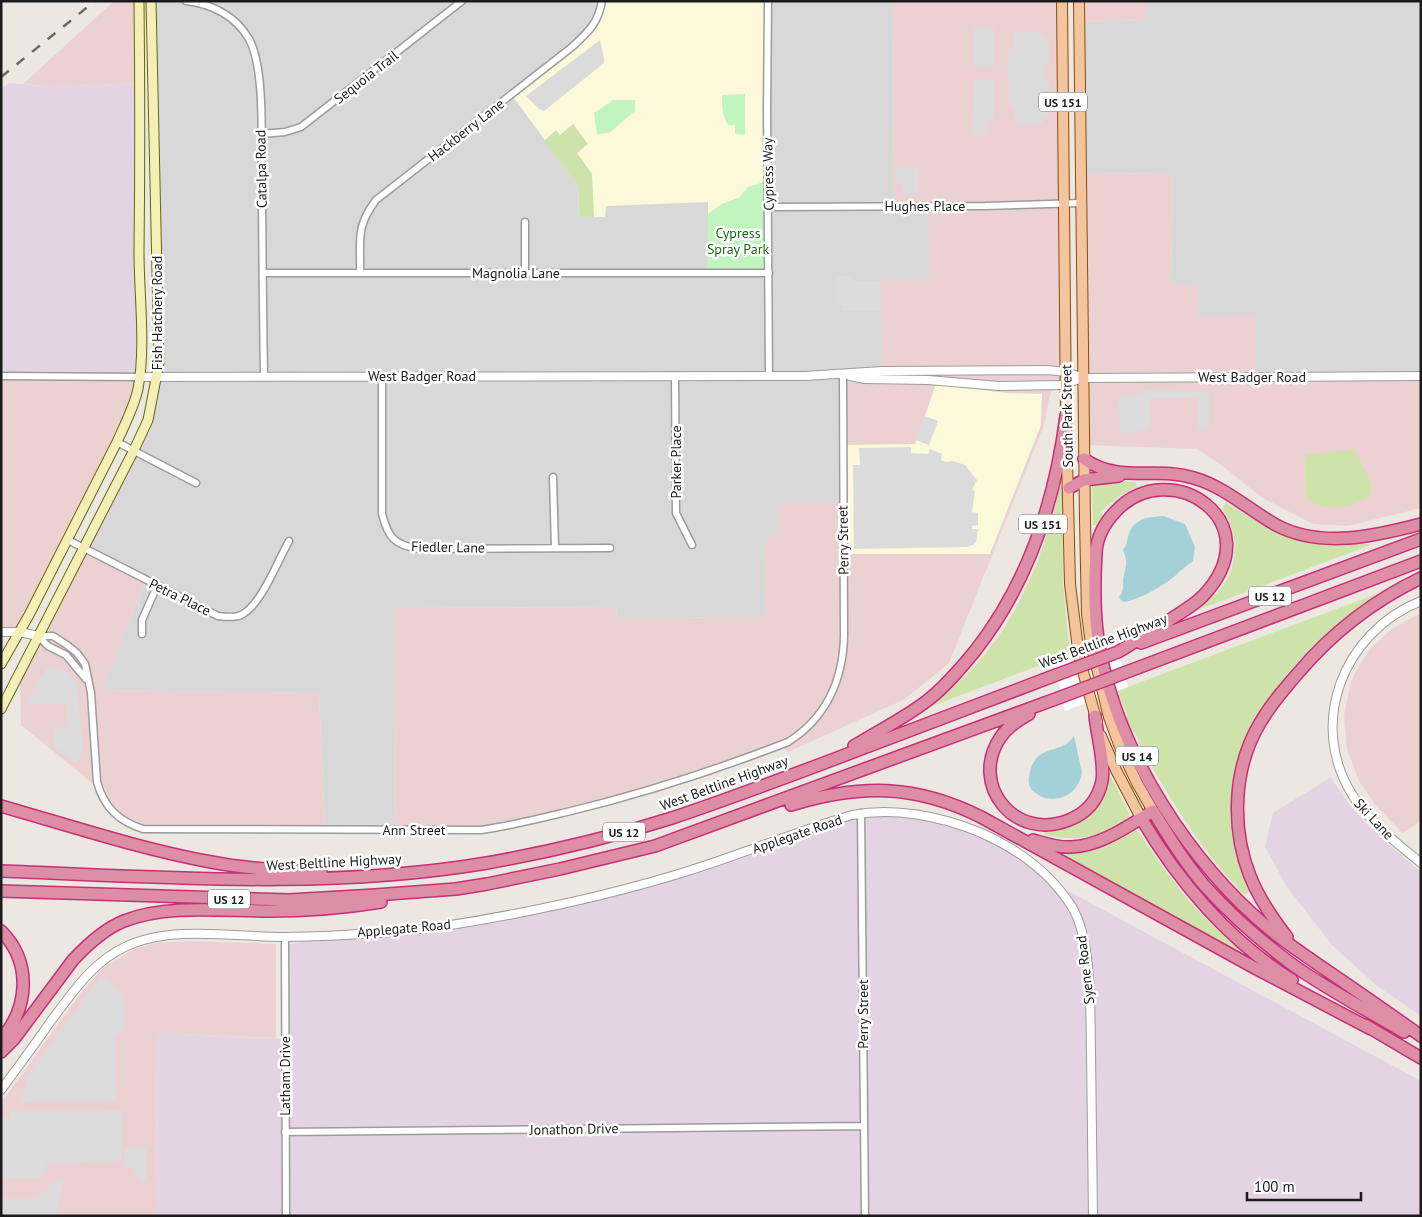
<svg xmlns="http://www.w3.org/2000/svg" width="1422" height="1217" font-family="'PT Sans',sans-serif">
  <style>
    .residential { fill: #d9d8d8 }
    .commercial { fill: #ecd1d3 }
    .industrial { fill: #e4d3e3 }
    .education { fill: #fcf8da }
    .grass { fill: #cde3aa }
    .park { fill: #c2f4bf }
    .parking { fill: #dbdbdb }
    .water { fill: #a4d1d7 }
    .pier { fill: #fff }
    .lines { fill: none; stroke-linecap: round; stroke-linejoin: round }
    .minor-casing { stroke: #9c9c9c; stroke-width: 9 }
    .tertiary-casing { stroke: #9c9c9c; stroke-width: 10 }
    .secondary-casing { stroke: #67660c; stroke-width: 11 }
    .primary-casing { stroke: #874e0b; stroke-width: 12 }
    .motorway-casing { stroke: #c73077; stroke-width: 14 }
    .minor { stroke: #fff; stroke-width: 6 }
    .tertiary { stroke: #fff; stroke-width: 8 }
    .secondary { stroke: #f4efb7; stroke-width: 9 }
    .primary { stroke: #f4c49e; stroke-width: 10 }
    .motorway { stroke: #de8da6; stroke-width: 11 }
    .rail { stroke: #696969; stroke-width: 2.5; stroke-dasharray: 10 10; stroke-linecap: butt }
    .motorway-bridge-casing { stroke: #c73077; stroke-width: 14; stroke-linecap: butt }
    .motorway-bridge { stroke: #de8da6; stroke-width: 11 }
    .labels { text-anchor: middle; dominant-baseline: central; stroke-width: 5; stroke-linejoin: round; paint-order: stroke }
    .shield { fill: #fff; stroke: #5f5f5f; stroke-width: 1 }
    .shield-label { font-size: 12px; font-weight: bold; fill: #1b1b1b }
    .street-label { font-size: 14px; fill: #1b1b1b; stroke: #fff }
    .park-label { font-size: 14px; fill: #176f13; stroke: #fff }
  </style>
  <rect width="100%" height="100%" fill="#ece7e1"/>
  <!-- residential -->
  <path class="residential" d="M151,1H893L894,206H929L930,280L882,371L842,504L778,537L766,539V617L617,618L616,607L393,608L395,830H325L319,693L100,690L146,581L83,548L148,420L159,363Z
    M1146,1H1421V376H1256L1197,316L1171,284L1173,173L1082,174L1079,22L1146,20Z"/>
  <!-- commercial -->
  <path class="commercial" d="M114,1H139L140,83L51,87L23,84Z
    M893,1H1062L1066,372L1050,394L1044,425L949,663L905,699L788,752L780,746L659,788L500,827L395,830L393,608L616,607L617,618L765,617L766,539L778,537L777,503H842L843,375L882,371L881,281L930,280L928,206H894Z
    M1079,1H1146V20L1079,22Z
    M1173,173L1171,284L1198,285L1197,316L1255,315L1256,376H1421V508L1348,526L1313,524L1261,497L1224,467L1197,449L1084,445L1082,174Z
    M1,376L139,377L130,415L20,632H1Z
    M83,548L146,580L101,690L319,693L325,830H155L122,815L109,799L102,782H91L21,725L20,671Z
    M1421,613V821L1403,833L1377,807L1359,781L1347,750L1344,715L1351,682L1356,671L1370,649L1393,628Z
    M186,941L276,944V1038L156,1033L157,1216H1V1103L79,995L102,969L134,949L157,943Z"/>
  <!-- industrial -->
  <path class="industrial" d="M9,83L51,87L140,83L139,377L1,376V89Z
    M1331,777L1347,802L1367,824L1389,845L1421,872V1016L1376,985L1332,945L1287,887L1265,847L1273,813Z
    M852,815L926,817L1009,846L1055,884L1421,1081V1216H157L156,1033L290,1039L289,944L379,932L442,926L598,897Z"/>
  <!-- education -->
  <path class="education" d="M602,1H768V181L749,187L739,198L722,204L708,214V202L606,206L605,217H579L578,185L511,94L592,28Z
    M936,384L1006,393L1042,394L1041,425L990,554H845L847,445L915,444Z"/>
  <!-- grass -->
  <path class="grass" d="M573,124L588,144L577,153L592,174L594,217H579L578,185L544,141L556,130L560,135Z
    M1355,449L1372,485L1369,497C1348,508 1326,514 1306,498L1305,455Z
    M1100,482H1132L1136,483L1137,487L1118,497L1100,512L1103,515L1097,526L1093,525L1092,487L1093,484Z
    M1060,487H1062L1063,583L1070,654L932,706V704C1005,652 1040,572 1060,487Z
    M1226,503L1273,531L1284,534L1331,544H1373L1195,611C1202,604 1212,598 1219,591C1240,566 1239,534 1222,508Z
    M1382,592C1310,637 1231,720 1231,809C1231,839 1240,864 1249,891L1247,894H1244C1199,848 1171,800 1139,745C1139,733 1129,729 1125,718L1128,716L1117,691Z
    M1108,777H1111L1130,815C1126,821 1120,824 1114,827C1092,840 1070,840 1045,835L1043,831C1081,830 1099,814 1108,777Z
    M1137,830L1162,866L1188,900L1218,931L1243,953L1241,954L1064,857L1067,853C1093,855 1112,845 1134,831Z"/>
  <!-- park -->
  <path class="park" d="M745,94V135L735,134V125H728C722,115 722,106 722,95Z
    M613,100H635V111L609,133L597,134L594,113Z
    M768,181L769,273H707L708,214L722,204L739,198L748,187Z"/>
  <!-- parking -->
  <path class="parking" d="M973,27H994V65L973,66Z
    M1013,32H1042V37H1049V64H1043L1044,79H1049V117H1043V124H1015L1014,106H1009L1008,50L1013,49Z
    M600,40L604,58V63L544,111L539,109L526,96Z
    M974,80H994V118L988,119V134L972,136Z
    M896,167H919V194L903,195L902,183H896Z
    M836,276H851L852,281H880V311H843V305H836Z
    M1142,390L1209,392V429H1198V398H1150V429H1144L1129,434L1120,432L1118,395L1142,394Z
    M925,416L938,421L929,445L915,440Z
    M911,447V453L928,454L930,449L942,454L941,460L946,462L953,461L965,465L977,480L972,490L975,491L972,512L978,513V525L972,526V529H978L976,542L973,545L967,547L854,549L853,465H860L859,448Z
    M45,668L62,669L68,672L77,686L83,751L75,764L54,746V728L67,727V704H28L29,700L40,677L45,674Z
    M101,976L124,996V1034H115L116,1101L19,1102L28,1083L24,1080Z
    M121,1110L122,1161L47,1163L41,1178H1V1118L4,1115L8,1119L10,1118L11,1111Z
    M147,1148V1180H141L131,1167H124V1149Z
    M58,1179L64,1180L56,1216H1V1198L36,1199Z"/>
  <!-- water -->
  <path class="water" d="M1163,516L1185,524L1195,547L1193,561C1186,566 1181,570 1175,576C1164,585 1138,601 1123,602L1119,597C1124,590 1123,588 1123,580C1125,567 1129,564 1123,550C1128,544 1127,538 1130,531C1136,518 1150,517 1163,516Z
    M1074,736L1082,772C1079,796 1052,808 1033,791C1029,787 1028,782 1029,777C1034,741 1062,756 1074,736Z"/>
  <!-- pier -->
  <path class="pier" d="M1115,639L1128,687L1065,711L1053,662Z"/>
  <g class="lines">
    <defs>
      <path id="minor" d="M186,1C212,4 236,16 249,39C265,68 261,137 262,171C262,240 263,308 264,377
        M768,1L767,110L769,376
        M261,134L285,132L301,127L462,1
        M769,207L985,206L1082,203
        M525,222V272
        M263,273H769
        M360,273C361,240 355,228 376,200L572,47C588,32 598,24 602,1
        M1,376L139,377
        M382,376V514C388,537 394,545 419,549L610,548
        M675,376L676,513L692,545
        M117,442L196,483
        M553,477L555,548
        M68,540L218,616C226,617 235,618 241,615C261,606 278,560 289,541
        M142,634V620L157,586
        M38,636H53L67,645L77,653L85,664L91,693L97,782C104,807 118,821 143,829L481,830C510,826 538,819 567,812C642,794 716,770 788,742C826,718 843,680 844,636L843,375
        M38,636L48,646L66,655L86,679
        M861,813L865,1216
        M285,937L286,1216
        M285,1132L864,1126"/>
      <path id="tertiary" d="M850,376L865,379L928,380L999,386L1060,385L1084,378
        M139,377L805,376L882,371L1047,370L1066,372L1084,378L1421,376
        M1421,601C1343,632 1307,724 1353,796C1370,823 1397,843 1421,863
        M1,632H20L38,636
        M1,1090C18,1067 35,1044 51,1021C73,992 93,961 127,946C172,925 236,937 285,937C338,936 393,933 445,926C527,913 608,896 688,871C743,854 797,831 852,815C894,807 940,816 979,832C1016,848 1050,872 1072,907C1093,942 1090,1012 1091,1053C1092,1107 1092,1161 1093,1216"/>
      <path id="secondary" d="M1,664L29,615L117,442C125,424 134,407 138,389C146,346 139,296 139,252C140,168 140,85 139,1
        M1,709L134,450L148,420L159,363L151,1"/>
      <path id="primary" d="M1062,1L1066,416L1070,584L1079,657L1097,722
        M1079,1L1085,520L1087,614L1091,644L1109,717L1120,747L1137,783L1153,811
        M1101,736L1116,770L1141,818"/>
      <path id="motorway" d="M1084,459C1120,484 1156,466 1194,478C1225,487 1249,510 1276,525C1321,549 1375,536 1421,524
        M1069,488L1084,480L1119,476
        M1141,643L1421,539
        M1118,652C1135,642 1151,631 1168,621C1180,613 1193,606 1203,596C1273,522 1170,454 1116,511C1105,522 1096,538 1096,554C1094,586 1094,620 1100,651C1120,756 1191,865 1273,932C1291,946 1310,959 1329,972C1360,993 1390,1014 1421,1036
        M1124,673L1421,561
        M1029,714C1018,721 1007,727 1000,738C969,785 1015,842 1069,820C1087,813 1098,800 1102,781C1105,763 1097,735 1095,716
        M854,746C878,731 905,718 928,700C946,686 961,668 975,651C1029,582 1055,502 1066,416
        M791,805C860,784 915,784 981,817L1255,968L1371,1029
        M1,806C71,826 140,849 211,862C247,869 284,871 321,872
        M1141,818C1178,881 1229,941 1292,980
        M1033,840C1044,843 1058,848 1071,847C1101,846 1128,826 1153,811C1169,837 1185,863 1205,886C1231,915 1262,942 1293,965C1328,990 1367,1010 1404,1032
        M1,871C163,877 326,890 487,863C549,852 612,837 672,818C726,800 779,780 832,760C907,732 981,703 1056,675
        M1,891L289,900L375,895L456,889L487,884L560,869L655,846L1061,697
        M1,931C32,962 29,1008 1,1039
        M1287,937C1273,919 1259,899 1250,876C1231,828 1233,768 1260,723C1271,704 1285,688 1299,672C1333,632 1373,601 1421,578
        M1365,1025L1421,1058
        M1,1052L14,1039L73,960C87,945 104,929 124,921C167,904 222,911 268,911C305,911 344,908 381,902"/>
    </defs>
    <!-- minor casing -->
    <use href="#minor" class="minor-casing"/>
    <!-- tertiary casing -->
    <use href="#tertiary" class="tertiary-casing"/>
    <!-- secondary casing -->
    <use href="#secondary" class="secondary-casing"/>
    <!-- primary casing -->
    <use href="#primary" class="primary-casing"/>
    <!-- motorway casing -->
    <use href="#motorway" class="motorway-casing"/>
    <!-- minor -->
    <use href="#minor" class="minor"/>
    <!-- tertiary -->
    <use href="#tertiary" class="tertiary"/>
    <!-- secondary -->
    <use href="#secondary" class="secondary"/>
    <!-- primary -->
    <use href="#primary" class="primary"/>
    <!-- motorway -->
    <use href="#motorway" class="motorway"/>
    <!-- rail -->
    <path class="rail" d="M1,77L95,1"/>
    <defs>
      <path id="motorway-bridge" d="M1056,675L1118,652
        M1061,697L1124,673"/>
    </defs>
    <!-- motorway-bridge casing -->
    <use href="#motorway-bridge" class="motorway-bridge-casing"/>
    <!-- motorway-bridge -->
    <use href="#motorway-bridge" class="motorway-bridge"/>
  </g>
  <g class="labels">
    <!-- shield labels -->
    <g class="shield">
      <rect x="1039" y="92.5" width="48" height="19" rx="4"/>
      <rect x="1019" y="514.5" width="48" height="19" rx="4"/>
      <rect x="1249" y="586.5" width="42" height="19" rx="4"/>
      <rect x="1116" y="746.5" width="42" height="19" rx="4"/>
      <rect x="603" y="822.5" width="42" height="19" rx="4"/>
      <rect x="208" y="889.5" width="42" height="19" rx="4"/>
    </g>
    <g class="shield-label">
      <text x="1063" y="102">US 151</text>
      <text x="1043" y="524">US 151</text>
      <text x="1270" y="596">US 12</text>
      <text x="1137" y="756">US 14</text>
      <text x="624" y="832">US 12</text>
      <text x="229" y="899">US 12</text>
    </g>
    <!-- street labels -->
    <g class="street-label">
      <text transform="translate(366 77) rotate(-38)">Sequoia Trail</text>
      <text transform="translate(466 130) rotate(-38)">Hackberry Lane</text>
      <text transform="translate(261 169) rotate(-91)">Catalpa Road</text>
      <text transform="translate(768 174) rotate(-91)">Cypress Way</text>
      <text x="925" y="206">Hughes Place</text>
      <text x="516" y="273">Magnolia Lane</text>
      <text transform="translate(157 313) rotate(-90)">Fish Hatchery Road</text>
      <text x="422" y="376">West Badger Road</text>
      <text x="1252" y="377">West Badger Road</text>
      <text transform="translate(1067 416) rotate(-91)">South Park Street</text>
      <text transform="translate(676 462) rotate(-90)">Parker Place</text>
      <text transform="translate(843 540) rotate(-91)">Perry Street</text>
      <text transform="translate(448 547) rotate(1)">Fiedler Lane</text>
      <text transform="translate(180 597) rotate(26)">Petra Place</text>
      <text transform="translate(1103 641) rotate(-20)">West Beltline Highway</text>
      <text transform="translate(724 783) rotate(-20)">West Beltline Highway</text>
      <text transform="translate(1374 819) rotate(47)">Ski Lane</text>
      <text x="414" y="830">Ann Street</text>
      <text transform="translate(797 834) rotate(-19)">Applegate Road</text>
      <text transform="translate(334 862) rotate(-3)">West Beltline Highway</text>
      <text transform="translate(404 928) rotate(-5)">Applegate Road</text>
      <text transform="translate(1085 970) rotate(-97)">Syene Road</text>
      <text transform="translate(863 1014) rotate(-90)">Perry Street</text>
      <text transform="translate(285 1076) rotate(-90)">Latham Drive</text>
      <text transform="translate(574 1129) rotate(-1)">Jonathon Drive</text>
    </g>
    <!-- park labels -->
    <g class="park-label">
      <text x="738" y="233">Cypress<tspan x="738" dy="16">Spray Park</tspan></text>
    </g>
  </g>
  <!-- border -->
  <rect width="1422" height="1217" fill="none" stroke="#1b1b1b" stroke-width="5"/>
  <!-- scale -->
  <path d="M1247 1192v8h114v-8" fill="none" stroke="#1b1b1b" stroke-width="2.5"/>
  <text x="1254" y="1192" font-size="15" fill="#1b1b1b" stroke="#ffffff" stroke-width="4" paint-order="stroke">100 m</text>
</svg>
